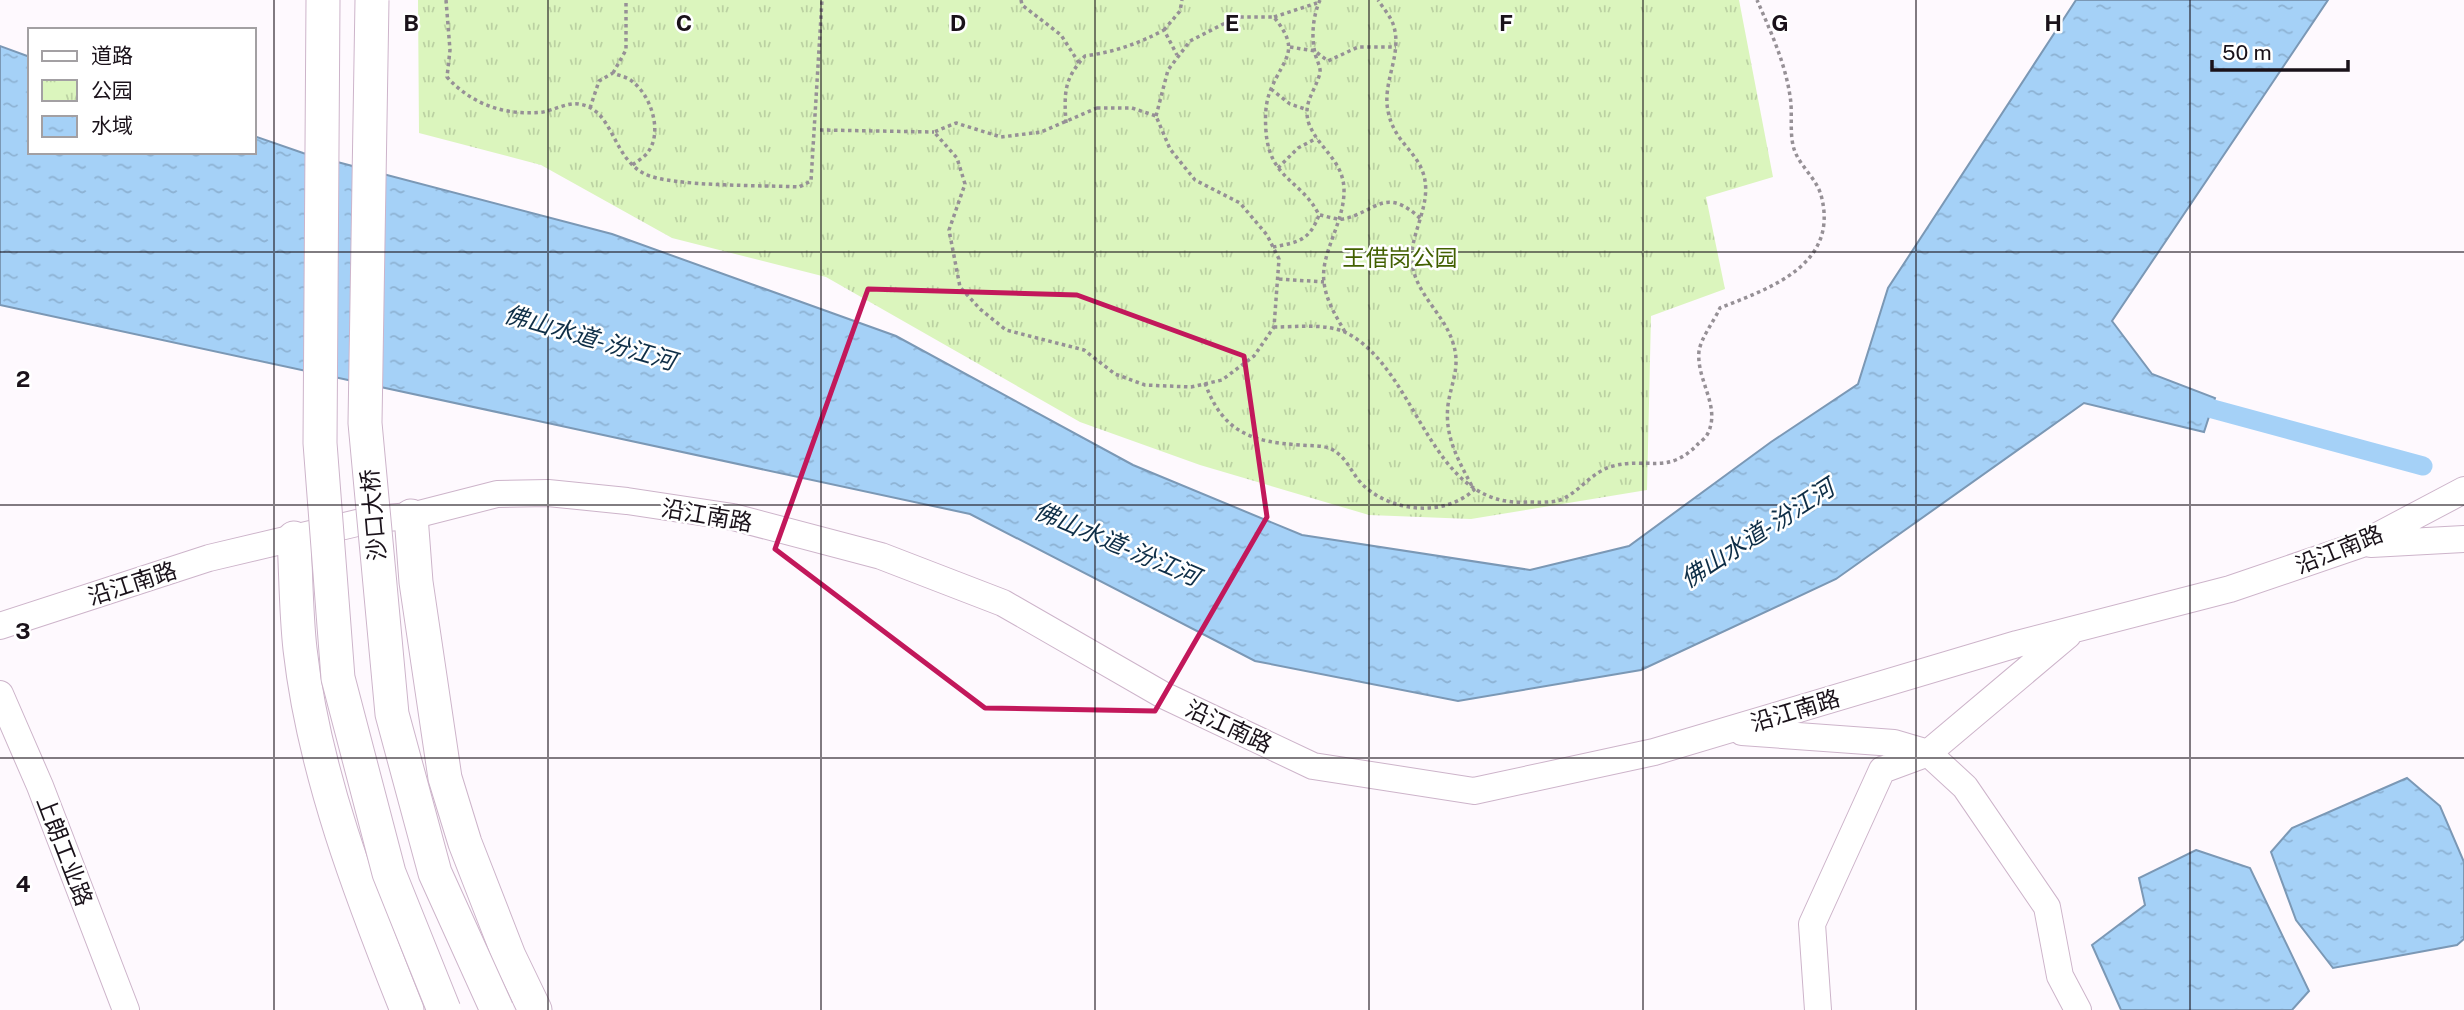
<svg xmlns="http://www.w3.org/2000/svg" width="2464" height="1010" font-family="'Public Sans','Noto Sans SC',sans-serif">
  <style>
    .park { fill: url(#park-tufts) }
    .water { fill: url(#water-ripples); stroke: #7b98b5; stroke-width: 2 }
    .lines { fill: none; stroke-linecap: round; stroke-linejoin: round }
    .canal { stroke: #a5d1f7; stroke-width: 19 }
    .minor-casing { stroke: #cdb4ca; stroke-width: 28 }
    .major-casing { stroke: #cdb4ca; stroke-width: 35 }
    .path { stroke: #969096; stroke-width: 3.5; stroke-dasharray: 3.5 3.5; stroke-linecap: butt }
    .minor { stroke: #fff; stroke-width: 26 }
    .major { stroke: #fff; stroke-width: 33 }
    .major-bridge-casing { stroke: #cdb4ca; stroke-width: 35; stroke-linecap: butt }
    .major-bridge { stroke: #fff; stroke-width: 33 }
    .marked { fill: none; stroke: #c2185b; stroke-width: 5; stroke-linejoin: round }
    .grid { fill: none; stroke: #1a121a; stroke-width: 2; stroke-opacity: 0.55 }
    .labels { text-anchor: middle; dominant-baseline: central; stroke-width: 5; stroke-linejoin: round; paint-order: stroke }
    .park-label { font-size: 23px; fill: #426000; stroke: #fff }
    .street-label { font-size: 23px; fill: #1a121a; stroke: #fff }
    .water-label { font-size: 24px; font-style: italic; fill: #0e2e47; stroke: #fff }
    .grid-label { font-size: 23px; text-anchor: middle; font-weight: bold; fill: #1a121a; stroke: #fff; stroke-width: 5; stroke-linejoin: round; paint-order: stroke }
  </style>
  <defs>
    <pattern id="park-tufts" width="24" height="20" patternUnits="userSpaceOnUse" patternTransform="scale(1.75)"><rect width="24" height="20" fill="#dbf5bd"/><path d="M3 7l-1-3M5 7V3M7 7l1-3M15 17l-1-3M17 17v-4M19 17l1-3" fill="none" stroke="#bbd1a2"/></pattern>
    <pattern id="water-ripples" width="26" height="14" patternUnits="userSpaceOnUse" patternTransform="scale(1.75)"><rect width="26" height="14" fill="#a5d1f7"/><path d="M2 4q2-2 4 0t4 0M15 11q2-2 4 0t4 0" fill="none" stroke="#8db2d3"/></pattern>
  </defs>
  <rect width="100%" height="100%" fill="#fef9fe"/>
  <!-- park -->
  <path class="park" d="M418,0H1739L1773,177L1706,197L1725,289L1651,316L1647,490L1471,519L1369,515L1200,465L1080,422L826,277L672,238L541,165L419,133Z"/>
  <!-- water -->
  <path class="water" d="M2076,0H2328L2112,321L2152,374L2215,398L2204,432L2084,403L1836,579L1641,670L1458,701L1255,661L970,514L0,305V46L30,57V152H254V136L303,153L612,234L896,336L1133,465L1302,535L1530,570L1629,546L1771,442L1858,384L1888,288Z
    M2407,778L2440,806L2464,862V939L2457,945L2333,968L2296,920L2271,852L2292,828Z
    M2196,850L2250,868L2309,991L2292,1010H2121L2092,945L2145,905L2139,878Z"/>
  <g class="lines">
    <!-- canal -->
    <path class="canal" d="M2187,402L2423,466"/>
    <defs>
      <path id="minor" d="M2371,544L2464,539
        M0,626L209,558L374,519L411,516L497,494L548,493L627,501L733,517L881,556L1003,603L1163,695L1313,766L1474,791L1654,752L2017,644L2230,589L2362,544L2464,490
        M0,694L40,786L126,1010
        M1742,732L1894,743L1928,753L1965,787L2047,907L2060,976L2078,1010
        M1818,1010L1812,924L1882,770L1928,753L2068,635"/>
      <path id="major" d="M411,516L416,582L445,778L465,843L509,956L535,1010
        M294,538C296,575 296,613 300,649C314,773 361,895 407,1010"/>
    </defs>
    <!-- minor casing -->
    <use href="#minor" class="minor-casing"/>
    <!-- major casing -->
    <use href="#major" class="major-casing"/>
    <!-- path -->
    <path class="path" d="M446,0L450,50L447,77C472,105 506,116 543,112C554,110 568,102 579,104C614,109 611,157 645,174C671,187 766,185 799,187L811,181L822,0
      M1021,0L1022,5L1061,35L1079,63
      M1320,0C1313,16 1311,36 1315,53C1316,59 1321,67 1320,73C1315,92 1302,103 1309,124C1319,149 1343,160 1344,189C1345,222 1320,253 1324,282C1326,301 1336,316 1345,332
      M1274,17L1317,3
      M1164,30L1180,11L1182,0
      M1290,47L1315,51L1328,61L1358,47H1396
      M613,73L626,50V0
      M1271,89L1290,104L1308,110
      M590,108L599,81L613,73C620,76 628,77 633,82C651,96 663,132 648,152C645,157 636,162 631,166
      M1097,108H1132L1156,116L1170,149L1195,180L1240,203L1267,235L1279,259L1274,327L1254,356L1222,380L1191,387L1145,385L1115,374L1084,350L1006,330L980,309L960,287L949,230L965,184L957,158L934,132L956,123L1001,137L1041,132Z
      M1156,116L1168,70L1190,41L1237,17H1274C1301,51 1285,56 1271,89C1265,103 1265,117 1266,132C1270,180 1302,180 1319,215C1309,241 1299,242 1273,247
      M1066,123C1064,92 1064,79 1085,56C1114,52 1138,44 1164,30L1177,55
      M820,130L934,132
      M1278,168L1298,148L1317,138
      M1320,215C1326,216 1336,220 1343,219C1377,212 1384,185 1421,219
      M1279,279L1324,282
      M1274,327C1296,327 1327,323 1347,333C1420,372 1429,509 1528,502C1537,502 1551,503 1560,500C1579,493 1592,471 1613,466C1647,457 1668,475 1697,445C1700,442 1706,438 1708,433C1721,406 1696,380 1699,351C1701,338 1714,321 1720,308C1770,288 1840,265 1821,195C1816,178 1799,165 1794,149C1789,133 1793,112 1790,96C1785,62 1770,30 1757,0
      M1205,383C1223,433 1252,442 1301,445C1311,446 1325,445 1333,450C1347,458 1351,472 1361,483C1389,512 1443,518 1474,490C1460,463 1444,438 1448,405C1451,383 1461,367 1453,343C1445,316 1420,298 1413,269C1405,237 1436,204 1422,170C1413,148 1394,141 1388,111C1382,83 1402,55 1394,27C1392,18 1383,8 1378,0"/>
    <!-- minor -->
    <use href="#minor" class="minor"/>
    <!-- major -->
    <use href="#major" class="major"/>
    <defs>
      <path id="major-bridge" d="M323,0L320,443L338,678L389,873L444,1010
        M372,0L365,423L392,714L435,873L497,1010"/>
    </defs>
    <!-- major-bridge casing -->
    <use href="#major-bridge" class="major-bridge-casing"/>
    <!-- major-bridge -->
    <use href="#major-bridge" class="major-bridge"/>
  </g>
  <!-- marked area -->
  <path class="marked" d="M868,289L1077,295L1244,356L1267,517L1155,711L985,708L775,549Z"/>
  <!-- grid -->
  <path class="grid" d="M274,0V1010M548,0V1010M821,0V1010M1095,0V1010M1369,0V1010M1643,0V1010M1916,0V1010M2190,0V1010M0,252H2464M0,505H2464M0,758H2464"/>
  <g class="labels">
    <!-- park labels -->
    <g class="park-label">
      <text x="1400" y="257">王借岗公园</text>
    </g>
    <!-- street labels -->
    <g class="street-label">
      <text transform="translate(373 515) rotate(-95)">沙口大桥</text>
      <text transform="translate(707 515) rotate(10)">沿江南路</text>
      <text transform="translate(2339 549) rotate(-22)">沿江南路</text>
      <text transform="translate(132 583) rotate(-18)">沿江南路</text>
      <text transform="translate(1795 710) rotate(-17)">沿江南路</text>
      <text transform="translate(1229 726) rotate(25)">沿江南路</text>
      <text transform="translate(65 851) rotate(69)">上朗工业路</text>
    </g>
    <!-- water labels -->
    <g class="water-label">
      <text transform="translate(590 337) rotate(16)">佛山水道-汾江河</text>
      <text transform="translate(1757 533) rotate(-33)">佛山水道-汾江河</text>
      <text transform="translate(1117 543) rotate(23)">佛山水道-汾江河</text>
    </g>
  </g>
  <g class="grid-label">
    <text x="411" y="31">B</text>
    <text x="684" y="31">C</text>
    <text x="958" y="31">D</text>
    <text x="1232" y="31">E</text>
    <text x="1506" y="31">F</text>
    <text x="1780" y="31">G</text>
    <text x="2053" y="31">H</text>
    <text x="23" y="387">2</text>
    <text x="23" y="639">3</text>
    <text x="23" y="892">4</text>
  </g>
  <!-- legend -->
  <rect x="28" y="28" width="228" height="126" fill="#ffffff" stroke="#a3a0a3" stroke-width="2"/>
  <rect x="42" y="51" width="35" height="10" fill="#ffffff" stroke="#a3a0a3" stroke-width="2"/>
  <text x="91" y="63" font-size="21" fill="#1a121a">道路</text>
  <rect x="42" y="80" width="35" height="21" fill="url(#park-tufts)" stroke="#a3a0a3" stroke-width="2"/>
  <text x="91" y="98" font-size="21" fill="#1a121a">公园</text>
  <rect x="42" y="116" width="35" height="21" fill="url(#water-ripples)" stroke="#a3a0a3" stroke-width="2"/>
  <text x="91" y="133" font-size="21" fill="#1a121a">水域</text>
  <!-- scale -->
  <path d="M2212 60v10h136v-10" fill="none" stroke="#1a121a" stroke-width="3.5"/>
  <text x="2222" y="60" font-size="21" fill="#1a121a" stroke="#ffffff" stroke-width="5" paint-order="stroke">50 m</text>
</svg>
